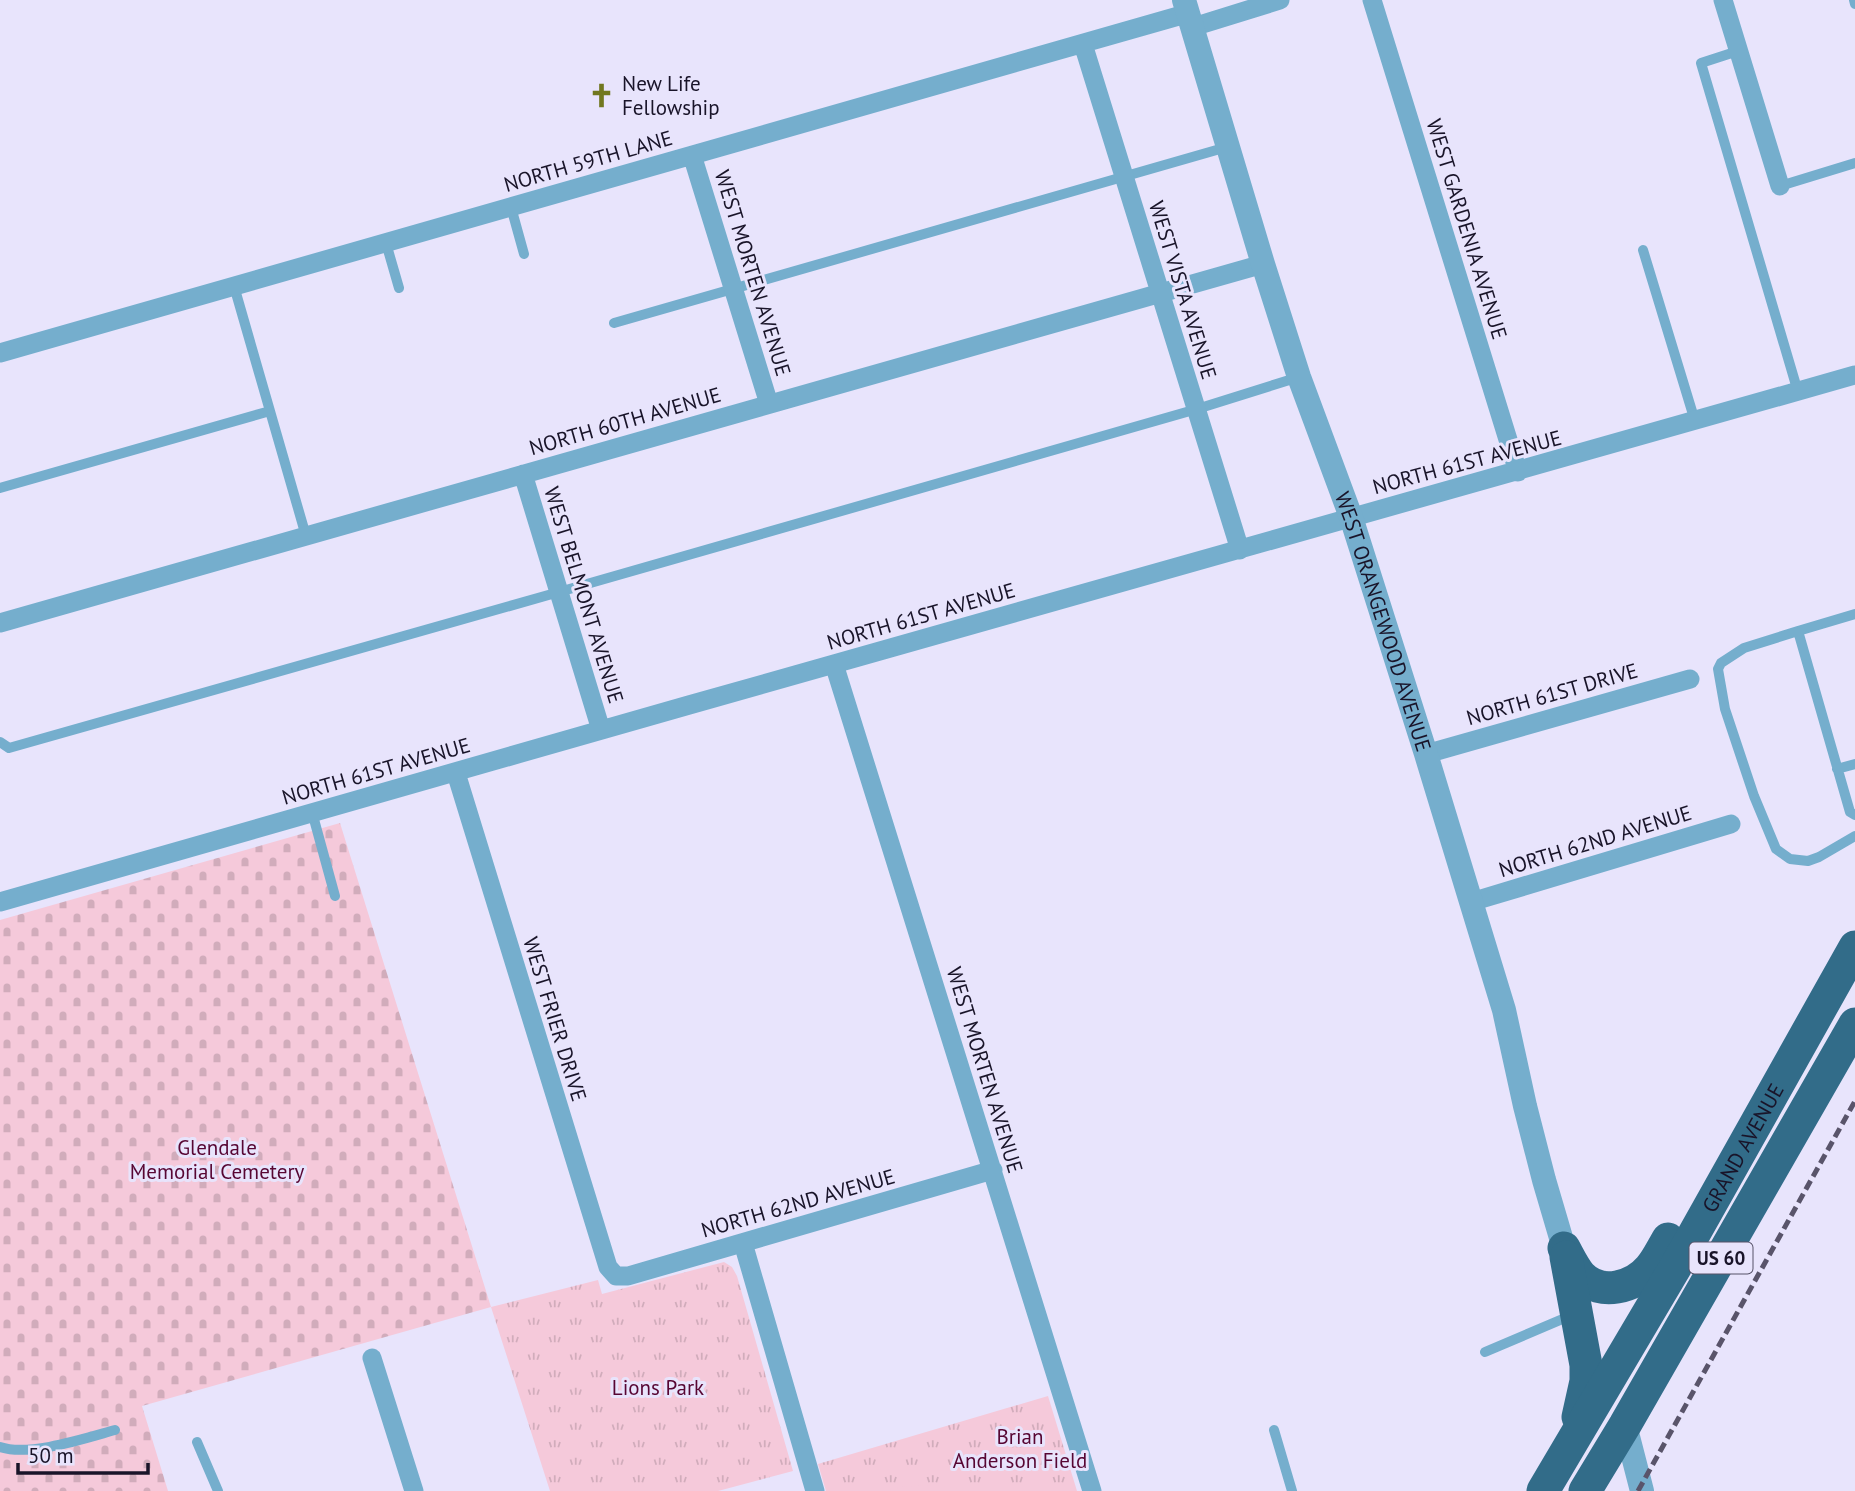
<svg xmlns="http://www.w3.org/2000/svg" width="1855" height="1491" font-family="'PT Sans',sans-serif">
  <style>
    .cemetery { fill: url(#cemetery-stones) }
    .park { fill: url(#park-tufts) }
    .pitch { fill: #f5c9da }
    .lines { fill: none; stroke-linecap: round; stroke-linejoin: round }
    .service { stroke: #75aecd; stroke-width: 10 }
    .minor { stroke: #75aecd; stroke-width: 19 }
    .tertiary { stroke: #75aecd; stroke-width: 24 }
    .trunk { stroke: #326c89; stroke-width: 33 }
    .rail { stroke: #59546a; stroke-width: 5; stroke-dasharray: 10 5; stroke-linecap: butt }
    .labels { text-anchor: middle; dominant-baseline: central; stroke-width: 6; stroke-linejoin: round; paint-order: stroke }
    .shield { fill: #e8e4fc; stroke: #575268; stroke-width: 2 }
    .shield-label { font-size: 19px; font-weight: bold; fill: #191429 }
    .poi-label { font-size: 21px; fill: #191429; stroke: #e8e4fc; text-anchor: start }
    .street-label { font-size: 21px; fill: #191429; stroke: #e8e4fc }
    .park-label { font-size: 21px; fill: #570633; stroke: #e8e4fc }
  </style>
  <defs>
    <pattern id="cemetery-stones" width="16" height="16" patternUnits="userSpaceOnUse" patternTransform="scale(1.75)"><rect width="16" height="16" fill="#f5c9da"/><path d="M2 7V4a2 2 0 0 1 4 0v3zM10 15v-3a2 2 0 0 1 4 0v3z" fill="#d1acbb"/></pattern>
    <pattern id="park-tufts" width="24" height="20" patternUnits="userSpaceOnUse" patternTransform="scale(1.75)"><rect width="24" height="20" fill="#f5c9da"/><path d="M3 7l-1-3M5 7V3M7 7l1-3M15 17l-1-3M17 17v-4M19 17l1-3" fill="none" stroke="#d1acbb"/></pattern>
  </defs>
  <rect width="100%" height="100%" fill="#e8e4fc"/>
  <!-- cemetery -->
  <path class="cemetery" d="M340,823L491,1307L142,1406L168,1491H0V920Z"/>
  <!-- park -->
  <path class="park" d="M724,1262L732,1267L737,1276L793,1471L718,1491H550L491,1307L598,1280L602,1294Z
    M1048,1396L1077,1491H826L818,1464Z"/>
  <!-- pitch -->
  <path class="pitch" d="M933,1485L969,1491H887L901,1487Z"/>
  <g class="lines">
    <!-- service -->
    <path class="service" d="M1854,0L1855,4
      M1738,51L1701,63L1798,392
      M1780,186L1855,163
      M511,207L524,254
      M386,243L399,288
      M1643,250L1695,421
      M234,286L306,536
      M614,323L1227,147
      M0,488L270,411
      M1855,614L1798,631L1850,812L1855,815
      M1798,631L1744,648L1721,663L1718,669L1725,709L1754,796L1776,849L1790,859L1808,861L1819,857L1855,836
      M0,742L9,748L559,592L1197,409L1299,377
      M1837,769L1855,764
      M312,812L335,896
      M1485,1352L1572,1315
      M1274,1430L1292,1491
      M197,1442L218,1491
      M0,1447C29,1457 86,1438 115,1430"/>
    <!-- minor -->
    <path class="minor" d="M1372,0L1518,472
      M1723,0L1780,186
      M1193,27L1280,0
      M1083,44L1240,550
      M692,155L769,404
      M0,353L1189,13
      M523,474L601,730
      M0,623L1263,264
      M834,664L1092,1491
      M1426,754L1690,679
      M456,773L608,1267L616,1276H628L993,1170
      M0,902L689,705L1855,375
      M1471,902L1731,824
      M743,1243L815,1491
      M372,1358L414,1491"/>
    <!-- tertiary -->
    <g class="tertiary">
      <path id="s1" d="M1184,0L1263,264L1299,377L1351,517L1426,754L1504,1010L1525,1106L1544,1180L1564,1248"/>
      <path d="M1625,1425L1642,1491"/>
    </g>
    <!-- trunk -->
    <g class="trunk">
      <path d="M1564,1248C1569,1257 1574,1268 1581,1276C1601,1297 1634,1287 1650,1268C1657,1260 1662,1249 1668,1239"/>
      <path d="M1566,1257L1586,1365V1381L1578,1417"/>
      <path id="s2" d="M1543,1491L1676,1266L1855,947"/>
      <path d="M1585,1491L1625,1425L1855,1024"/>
    </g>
    <!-- rail -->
    <path class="rail" d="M1638,1491L1855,1101"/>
  </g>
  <!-- icons -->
  <defs>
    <symbol id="church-bare" viewBox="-9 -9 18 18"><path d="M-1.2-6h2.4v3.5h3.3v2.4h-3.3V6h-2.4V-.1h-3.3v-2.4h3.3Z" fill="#717720" stroke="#e8e4fc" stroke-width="2.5" paint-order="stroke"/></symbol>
  </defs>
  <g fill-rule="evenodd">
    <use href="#church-bare" x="584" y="78" width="35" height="35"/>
  </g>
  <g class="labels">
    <!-- shield labels -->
    <rect class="shield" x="1689.5" y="1242.5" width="63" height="31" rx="5"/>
    <g class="shield-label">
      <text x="1721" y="1258">US 60</text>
    </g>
    <!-- poi labels -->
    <g class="poi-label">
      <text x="622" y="83">New Life<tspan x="622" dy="24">Fellowship</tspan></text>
    </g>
    <!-- street labels -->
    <g class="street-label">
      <text transform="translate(588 161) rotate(-16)">NORTH 59TH LANE</text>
      <text transform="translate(1467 229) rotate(73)">WEST GARDENIA AVENUE</text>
      <text transform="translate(753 273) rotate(73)">WEST MORTEN AVENUE</text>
      <text transform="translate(1183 290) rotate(73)">WEST VISTA AVENUE</text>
      <text transform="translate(625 421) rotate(-16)">NORTH 60TH AVENUE</text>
      <text transform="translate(1467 462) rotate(-15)">NORTH 61ST AVENUE</text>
      <text transform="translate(584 595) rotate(73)">WEST BELMONT AVENUE</text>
      <text transform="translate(921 616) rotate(-16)">NORTH 61ST AVENUE</text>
      <text stroke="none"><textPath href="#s1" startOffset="653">WEST ORANGEWOOD AVENUE</textPath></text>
      <text transform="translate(1552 694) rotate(-16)">NORTH 61ST DRIVE</text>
      <text transform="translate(376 771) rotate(-16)">NORTH 61ST AVENUE</text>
      <text transform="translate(1595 841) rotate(-17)">NORTH 62ND AVENUE</text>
      <text transform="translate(555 1019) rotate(73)">WEST FRIER DRIVE</text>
      <text transform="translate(985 1070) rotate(73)">WEST MORTEN AVENUE</text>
      <text stroke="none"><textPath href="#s2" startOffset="397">GRAND AVENUE</textPath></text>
      <text transform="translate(798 1203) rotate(-16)">NORTH 62ND AVENUE</text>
    </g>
    <!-- park labels -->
    <g class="park-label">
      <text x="217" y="1147">Glendale<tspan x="217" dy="24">Memorial Cemetery</tspan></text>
      <text x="658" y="1387">Lions Park</text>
      <text x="1020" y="1436">Brian<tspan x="1020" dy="24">Anderson Field</tspan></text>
    </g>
  </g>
  <!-- scale -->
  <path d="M18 1463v10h130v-10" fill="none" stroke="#191429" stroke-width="3.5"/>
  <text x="28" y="1463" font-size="21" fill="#191429" stroke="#e8e4fc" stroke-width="5" paint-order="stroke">50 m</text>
</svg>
